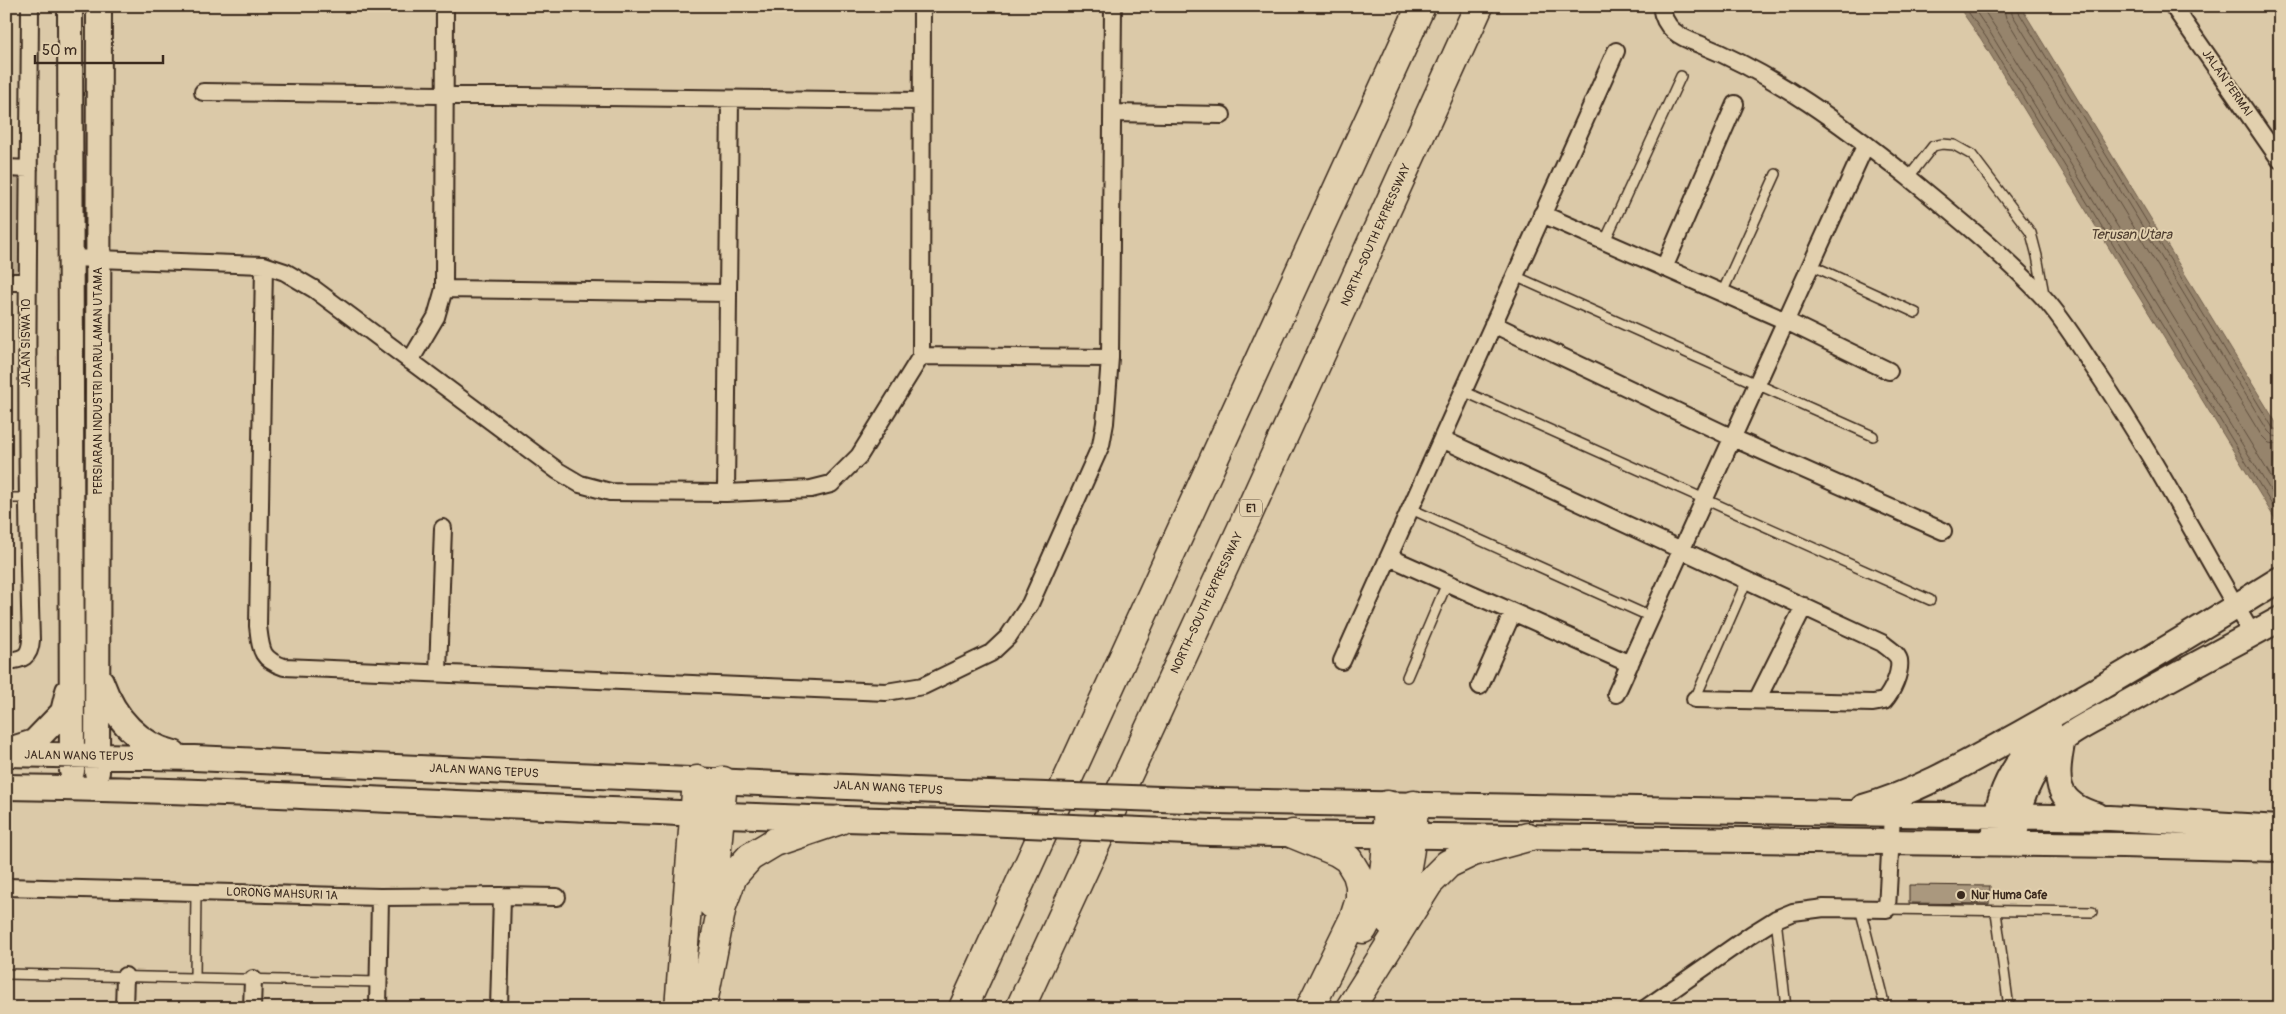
<svg xmlns="http://www.w3.org/2000/svg" width="2286" height="1014" font-family="Pangolin,sans-serif">
  <style>
    .green { fill: #beac8f; stroke: #7c6b56 }
    .water { fill: #96846c; stroke: #72604d }
    .lines { fill: none; stroke-linecap: round; stroke-linejoin: round }
    .shore { stroke: #5f4e3d; stroke-width: 1 }
    .building { fill: #aa987e; stroke: #3b2a1e }
    .lane-casing { stroke: #3b2a1e; stroke-width: 12 }
    .street-casing { stroke: #3b2a1e; stroke-width: 20 }
    .secondary-casing { stroke: #3b2a1e; stroke-width: 28 }
    .highway-casing { stroke: #3b2a1e; stroke-width: 31 }
    .lane { stroke: #e2d0ae; stroke-width: 9 }
    .street { stroke: #e2d0ae; stroke-width: 16 }
    .secondary { stroke: #e2d0ae; stroke-width: 24 }
    .highway { stroke: #e2d0ae; stroke-width: 28 }
    .secondary-bridge-casing { stroke: #3b2a1e; stroke-width: 28; stroke-linecap: butt }
    .secondary-bridge { stroke: #e2d0ae; stroke-width: 24 }
    .poi-dot { fill: #3b2a1e; stroke: #e2d0ae; stroke-width: 2 }
    .labels { text-anchor: middle; dominant-baseline: central; stroke-width: 4; stroke-linejoin: round; paint-order: stroke }
    .shield { fill: #e2d0ae; stroke: #6d5c49; stroke-width: 1 }
    .shield-label { font-size: 11px; font-weight: bold; fill: #3b2a1e }
    .street-label { font-size: 12px; fill: #3b2a1e; stroke: #e2d0ae }
    .poi-label { font-size: 12px; font-weight: bold; fill: #3b2a1e; stroke: #e2d0ae; text-anchor: start }
    .water-label { font-size: 14px; font-style: italic; fill: #4d3c2e; stroke: #e2d0ae }
  </style>
  <rect width="100%" height="100%" fill="#dbc9a8"/>
  <filter id="ink" filterUnits="userSpaceOnUse"><feTurbulence type="fractalNoise" baseFrequency=".02" numOctaves="2"/><feDisplacementMap in="SourceGraphic" scale="10" xChannelSelector="R" yChannelSelector="G"/><feConvolveMatrix kernelMatrix="1 2 1 2 8 2 1 2 1" color-interpolation-filters="sRGB"/></filter>
  <g filter="url(#ink)">
    <!-- green -->
    <path class="green" d="M2268,6H2280V25Z
      M6,173H31L30,274H6Z"/>
    <!-- water -->
    <path class="water" d="M1958,6H2021L2024,12L2280,429V527L1981,39Z"/>
    <g class="lines">
      <!-- shore -->
      <path class="shore" d="M1964,6L1986,37L2280,518
        M1972,6L1991,34L2280,506
        M1981,6L1997,30L2280,491
        M2003,6L2006,18L2261,435L2269,443L2280,445
        M2011,6L2012,14L2268,431L2273,436L2280,437
        M2017,6L2018,11L2273,428L2280,431"/>
    </g>
    <!-- building -->
    <path class="building" d="M1909,885L1990,886L1989,904L1909,903Z"/>
    <g class="lines">
      <defs>
        <path id="lane" d="M1908,178L1933,146L1942,144L1954,145L1972,155L2031,233L2037,256L2044,294
          M1605,241L1681,76
          M1811,265L1916,313
          M1515,276L1873,436
          M1722,293L1776,174
          M1463,391L1930,600
          M6,498H26
          M1411,509L1651,617
          M1407,677L1447,583
          M1695,699L1747,580
          M1860,908L1883,999
          M1887,909L2092,912
          M1996,912L2009,1008
          M1776,919L1786,1008
          M6,974L379,982
          M195,978L196,891"/>
        <path id="street" d="M1661,6C1664,29 1679,37 1699,44C1776,75 1843,125 1908,177C1954,215 2003,254 2044,298C2065,321 2081,349 2098,374C2155,458 2201,548 2252,634
          M2173,6L2280,160
          M203,92L921,101
          M1113,113L1222,115
          M6,168L29,169
          M1542,214L1786,321L1889,371
          M71,258L264,265L285,272L314,289L558,471L580,484L610,492L726,493L811,489L831,484L859,456L921,356L922,6
          M264,265L258,626C261,649 260,659 284,667L886,692L923,686L991,653L1008,637L1030,604L1101,445L1105,423L1110,358L1113,6
          M1664,268L1735,104
          M6,282H26
          M444,289L728,293
          M1493,324L1733,438L1943,531
          M921,356L1110,358
          M410,361L436,317L444,289L445,6
          M1442,439L1882,643C1888,648 1897,653 1899,660C1901,673 1892,692 1884,701L1873,703L1695,699
          M726,493L730,99
          M1389,557L1630,664
          M6,661C23,660 30,657 31,640C24,428 29,218 30,6
          M1342,661L1616,51
          M438,672L443,528
          M1480,686L1513,612
          M1616,694L1866,144
          M1757,700L1804,606
          M6,887L380,897L502,896L557,897
          M124,1008L125,976
          M252,1008L253,979
          M378,1008L380,897
          M499,1008L502,896
          M1646,1008L1752,934L1776,919L1793,912L1824,908L1887,909L1892,815"/>
        <path id="secondary" d="M70,6L72,771
          M101,681C114,717 136,744 174,753
          M2063,739C2055,777 2052,803 2097,815
          M9,750L34,742L63,712L68,691
          M6,754L194,758L961,792
          M97,772L99,6
          M6,787C324,792 641,816 959,822
          M1217,801L2110,818L2280,828
          M1863,807C1920,791 1970,761 2021,733C2109,684 2195,632 2280,579
          M2016,830C2017,799 2038,758 2064,739C2081,725 2104,716 2123,705C2175,675 2227,648 2280,619
          M1995,831C1996,790 2021,754 2049,726
          M1210,833L2122,845L2280,849"/>
        <path id="highway" d="M1293,834L1337,852L1348,859L1357,874L1360,885V899L1354,918L1310,1008
          M712,904L723,781
          M1390,922C1406,884 1412,847 1414,805
          M1363,929C1387,888 1388,851 1387,805
          M704,998L722,906L733,876L750,857L775,842L840,820
          M679,1008L697,780
          M963,1008L1421,6
          M1020,1008L1242,528L1479,6
          M1350,1008L1429,883L1448,864L1473,852L1528,837"/>
      </defs>
      <!-- lane casing -->
      <use href="#lane" class="lane-casing"/>
      <!-- street casing -->
      <use href="#street" class="street-casing"/>
      <!-- secondary casing -->
      <use href="#secondary" class="secondary-casing"/>
      <!-- highway casing -->
      <use href="#highway" class="highway-casing"/>
      <!-- lane -->
      <use href="#lane" class="lane"/>
      <!-- street -->
      <use href="#street" class="street"/>
      <!-- secondary -->
      <use href="#secondary" class="secondary"/>
      <!-- highway -->
      <use href="#highway" class="highway"/>
      <defs>
        <path id="secondary-bridge" d="M961,792L1217,801
          M959,822L1210,833"/>
      </defs>
      <!-- secondary-bridge casing -->
      <use href="#secondary-bridge" class="secondary-bridge-casing"/>
      <!-- secondary-bridge -->
      <use href="#secondary-bridge" class="secondary-bridge"/>
    </g>
  </g>
  <!-- markers -->
  <circle class="poi-dot" cx="1961" cy="895" r="5"/>
  <g class="labels">
    <!-- shield labels -->
    <rect class="shield" x="1240" y="499.5" width="22" height="17" rx="4"/>
    <g class="shield-label">
      <text x="1251" y="508">E1</text>
    </g>
    <!-- street labels -->
    <g class="street-label">
      <text transform="translate(2227 83) rotate(55)">JALAN PERMAI</text>
      <text transform="translate(1376 235) rotate(-66)">NORTH–SOUTH EXPRESSWAY</text>
      <text transform="translate(26 343) rotate(-90)">JALAN SISWA 10</text>
      <text transform="translate(98 381) rotate(-90)">PERSIARAN INDUSTRI DARULAMAN UTAMA</text>
      <text transform="translate(1207 603) rotate(-65)">NORTH–SOUTH EXPRESSWAY</text>
      <text transform="translate(79 756) rotate(1)">JALAN WANG TEPUS</text>
      <text transform="translate(484 771) rotate(3)">JALAN WANG TEPUS</text>
      <text transform="translate(888 788) rotate(3)">JALAN WANG TEPUS</text>
      <text transform="translate(282 894) rotate(2)">LORONG MAHSURI 1A</text>
    </g>
    <!-- poi labels -->
    <g class="poi-label">
      <text x="1971" y="895">Nur Huma Cafe</text>
    </g>
    <!-- water labels -->
    <g class="water-label">
      <text x="2131" y="234">Terusan Utara</text>
    </g>
  </g>
  <!-- margin -->
  <rect width="2286" height="1014" fill="none" stroke="#e2d0ae" stroke-width="25"/>
  <rect x="12" y="12" width="2261" height="989" fill="none" stroke="#3b2a1e" stroke-width="2" filter="url(#ink)"/>
  <!-- scale -->
  <path d="M35 55v8h128v-8" fill="none" stroke="#3b2a1e" stroke-width="2.5"/>
  <text x="42" y="55" font-size="15" fill="#3b2a1e" stroke="#e2d0ae" stroke-width="4" paint-order="stroke">50 m</text>
</svg>
